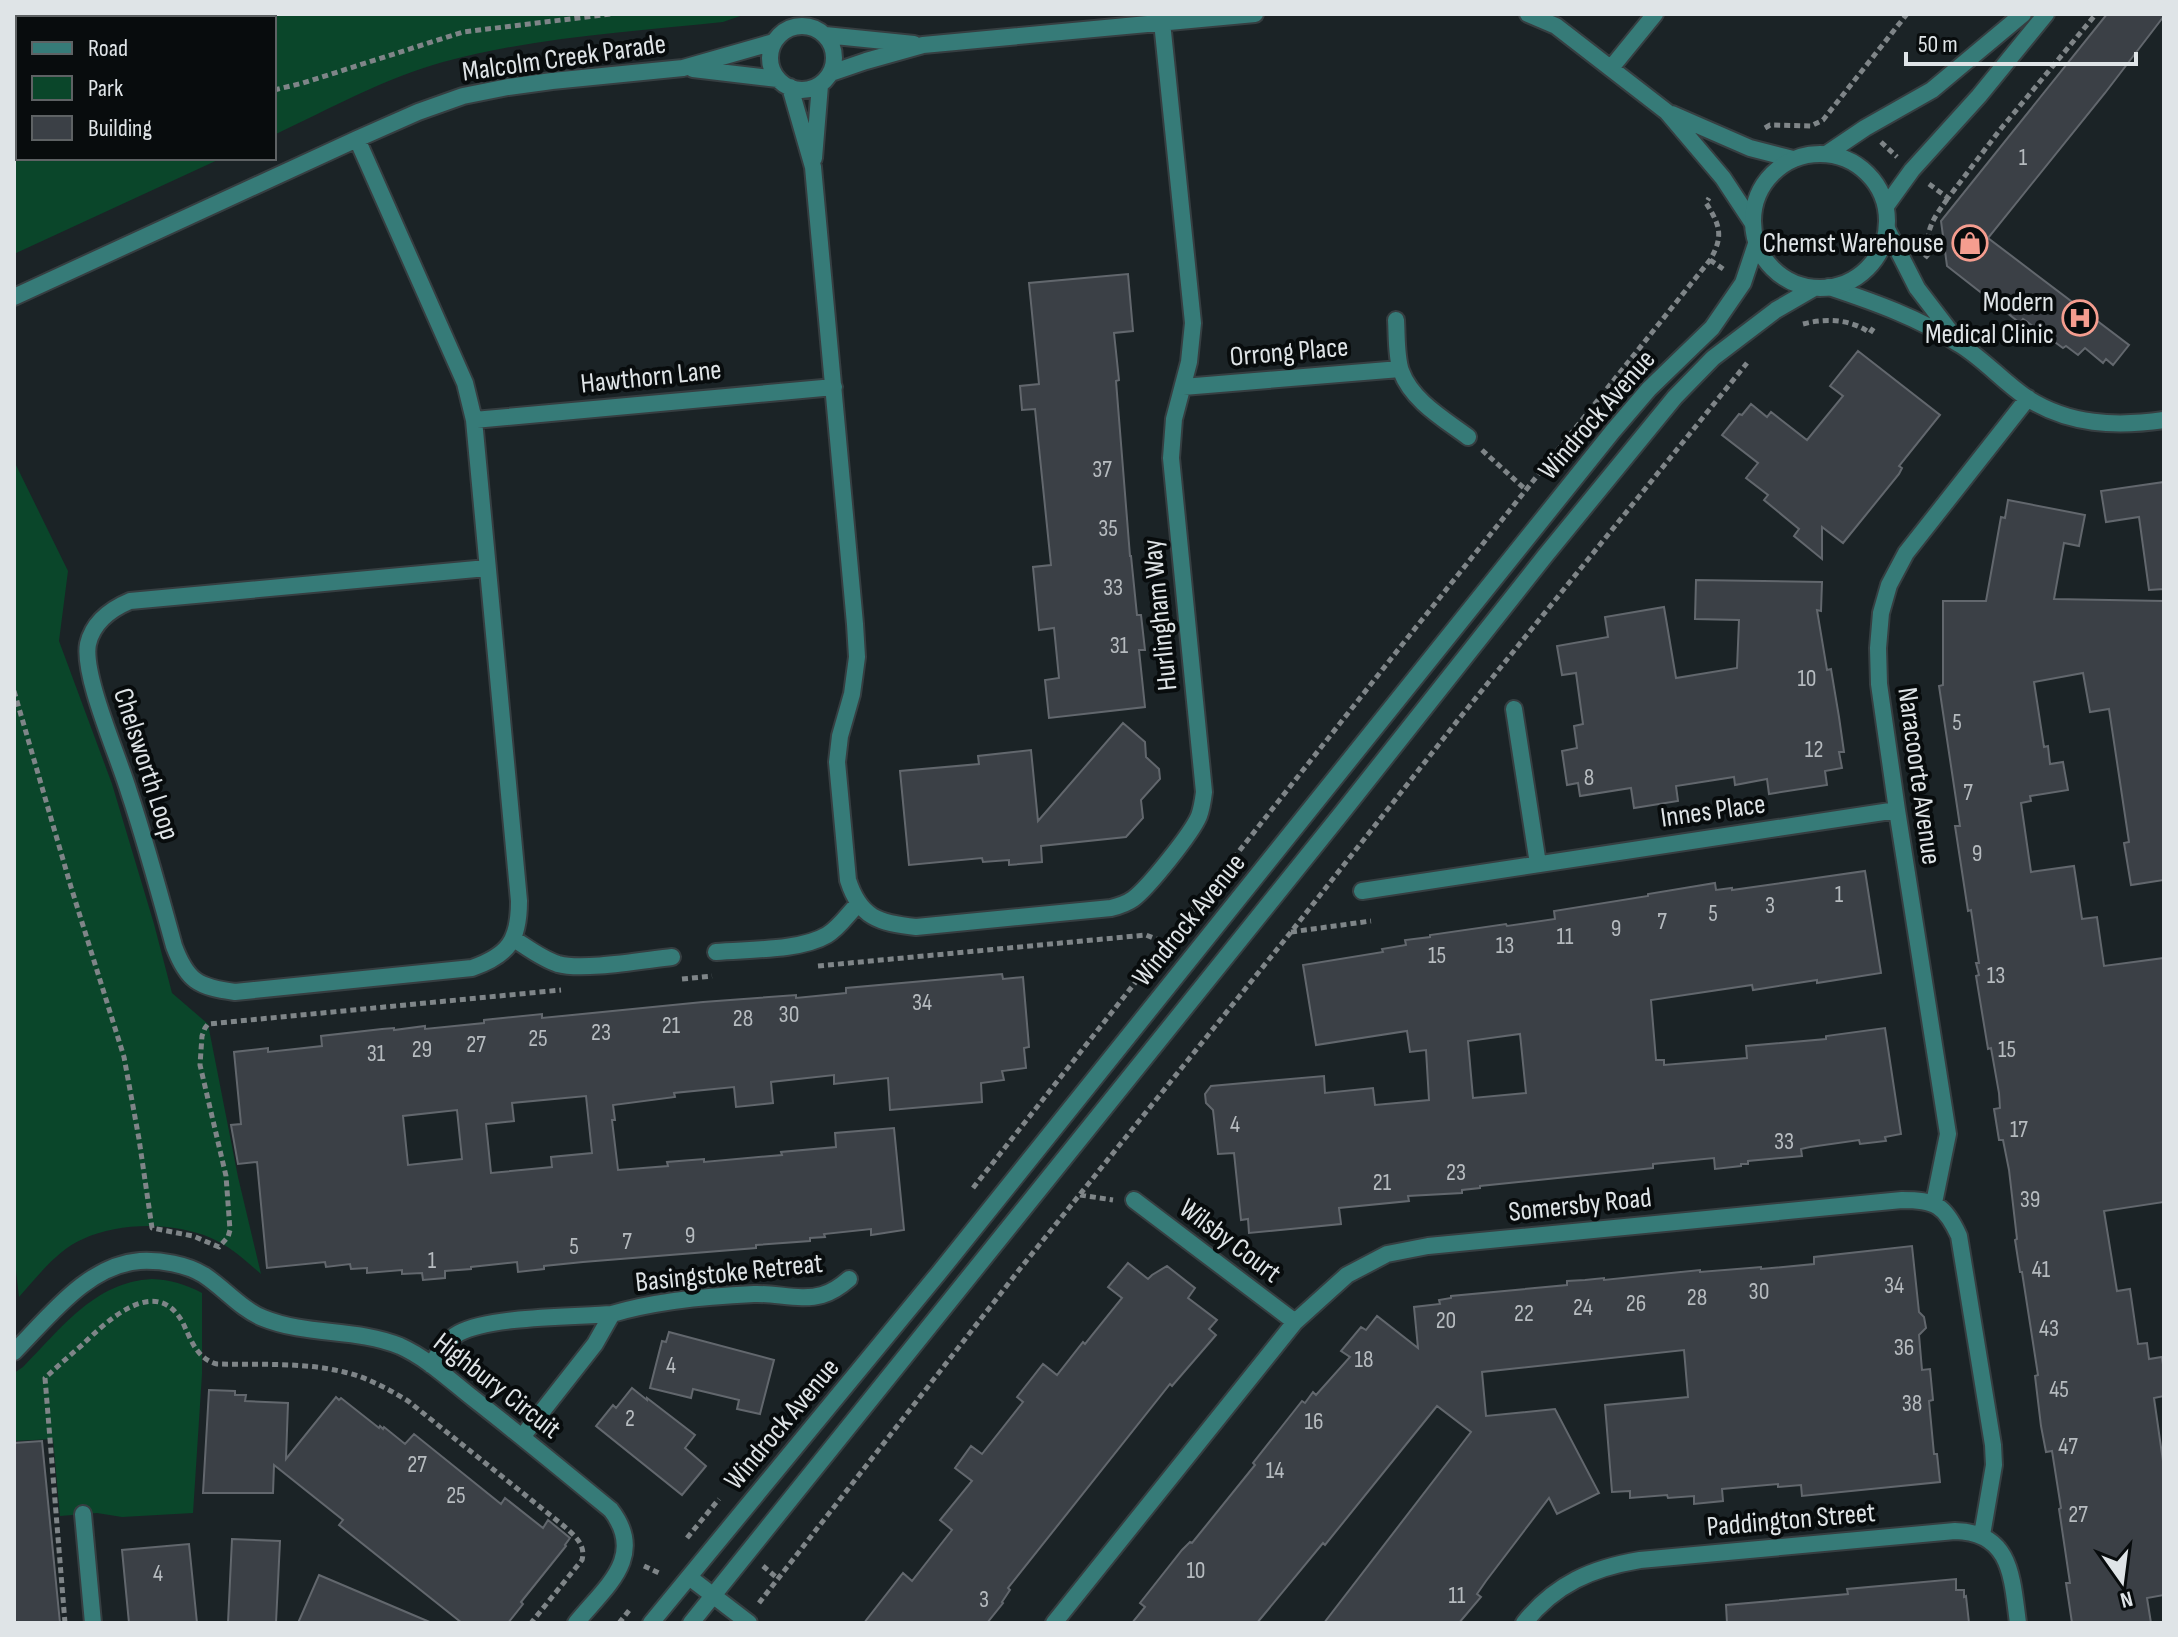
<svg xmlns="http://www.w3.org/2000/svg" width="2178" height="1637" font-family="'Sofia Sans Condensed',sans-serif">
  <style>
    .green { fill: #0a462a }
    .building { fill: #3b4046; stroke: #62676d; stroke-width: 2; fill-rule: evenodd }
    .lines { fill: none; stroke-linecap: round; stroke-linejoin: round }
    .minor-casing { stroke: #363e41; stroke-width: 20 }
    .tertiary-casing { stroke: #363e41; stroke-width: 20 }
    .path { stroke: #7f8588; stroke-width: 5; stroke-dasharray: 6 4; stroke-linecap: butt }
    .minor { stroke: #367b78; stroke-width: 16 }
    .tertiary { stroke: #367b78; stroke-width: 16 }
    .labels { text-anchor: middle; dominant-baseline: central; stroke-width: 8; stroke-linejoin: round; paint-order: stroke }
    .number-label { font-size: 24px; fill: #b6bbbf }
    .street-label { font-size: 28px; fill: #dfe4e7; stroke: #080c0d }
    .poi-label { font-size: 28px; fill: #dfe4e7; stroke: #080c0d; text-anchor: end }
  </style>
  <rect width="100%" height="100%" fill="#1b2326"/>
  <!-- green -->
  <path class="green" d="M14,14H746L723,22C630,32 535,37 443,62C385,78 329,109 274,135V18H18V158H222L14,254Z
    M14,461L68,571L59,641L112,784L154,924L172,993L208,1024L238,1177L261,1274C246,1261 230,1246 211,1238C173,1222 121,1222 83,1239C57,1250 37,1277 19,1297L14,1254Z
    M152,1279C171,1280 185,1284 202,1293V1374L193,1513L122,1517L97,1513L60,1516L53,1439L14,1441V1373L23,1367C61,1329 94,1282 152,1279Z"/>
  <!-- building -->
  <path class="building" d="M2107,14H2164V16L2105,93L1988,238L2129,345L2113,365L2106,359L2103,363L2085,348L2078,355L2066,346L2063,348L2023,319L2020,323L1947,266L1941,221Z
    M1128,274L1133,331L1114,333L1119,380L1116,381L1130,556H1131L1137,615H1141L1145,650H1139L1145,707L1049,718L1045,680L1059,678L1054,628L1039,630L1033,567L1051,565L1035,409L1022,410L1020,386L1039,384L1029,283Z
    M1858,351L1940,415L1899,466L1902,468L1899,474L1843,543L1822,527V559L1794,536L1799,529L1764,500L1768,495L1746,478L1758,463L1722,435L1739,414L1742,415L1751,404L1767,417L1771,412L1807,440L1843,396L1830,386Z
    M2164,482V589L2149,590L2139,517L2106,522L2101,491Z
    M2008,500L2085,515L2079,546L2064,543L2054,599L2164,601V880L2131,885L2124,843L2129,842L2109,709L2090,712L2083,673L2034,682L2044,747L2048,746L2050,764L2063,762L2068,790L2030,796L2031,801L2021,803L2031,872L2074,866L2082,919L2097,917L2104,966L2164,958V1202L2104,1211L2117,1291L2130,1289L2138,1344L2147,1343L2149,1359L2162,1357L2164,1372V1396L2154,1398L2164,1468V1595L2147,1598L2151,1623H2072L2066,1583H2070L2059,1509L2061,1508L2052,1451L2046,1452L2041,1426L2035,1376L2038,1375L2022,1272H2020L2015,1240L2017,1239L2009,1170L2003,1140H1999L1994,1109L2000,1108L1999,1093L1991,1048L1988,1049L1976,976L1979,975L1976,963H1979L1971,910L1968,911L1955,826H1960L1939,686L1943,685V601H1986L2001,517L2005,518Z
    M1696,580L1822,582L1821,611L1817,610L1827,670L1831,669L1839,717L1844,752H1839L1842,768L1825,771L1827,785L1769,794L1767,779L1735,785L1734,777L1676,786L1678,801L1634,808L1631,788L1580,796L1578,783L1567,785L1562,751L1577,748L1574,726L1583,724L1576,673L1562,675L1557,646L1608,637L1605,617L1664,607L1676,678L1737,668L1739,620L1695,619Z
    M1123,723L1145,742L1146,757L1159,769L1160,779L1141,800L1143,818L1126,837L1041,846L1042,862L1009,865V860L983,862L982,858L909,865L900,771L979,764L978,756L1031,750L1038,821Z
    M1865,871L1881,973L1817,983V980L1753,990L1752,985L1651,1000L1656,1060H1664V1065L1747,1058L1746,1046L1826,1039V1036L1885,1028L1901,1134L1885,1137L1886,1141L1860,1144L1859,1140L1810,1147L1801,1149L1802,1156L1748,1161V1164H1741V1166L1715,1169L1714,1158L1653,1164V1168L1480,1186V1188L1462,1190V1193L1408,1196L1409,1201L1339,1208L1341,1224L1249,1233L1248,1219L1241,1220L1234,1153L1218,1154L1213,1110L1206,1103L1205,1094L1211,1086L1324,1076L1325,1093L1373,1088L1375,1105L1429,1100L1426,1050L1410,1052L1407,1031L1316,1045L1303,965L1383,952L1382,949L1406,945L1405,940L1430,937V935L1506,924L1507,926L1555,919L1554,911L1648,896V894L1715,883L1716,890L1732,888V890ZM1520,1034L1526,1093L1473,1098L1468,1041Z
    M1002,974L1003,979L1023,977L1029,1047L1024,1048L1026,1068L1002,1071L1004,1080L981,1083L982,1102L890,1110L888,1078L834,1084V1075L771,1082L773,1103L736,1107L734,1087L674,1093L675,1097L613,1105L615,1120H612L618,1170L668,1166L667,1162L704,1159V1162L782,1155L781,1152L836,1147L835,1133L894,1128L904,1230L871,1235V1229L824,1234L825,1237L810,1238V1241L756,1245V1248L583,1262L544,1266V1269L518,1272L517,1262L471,1267V1269L445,1271V1278L423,1280L422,1273L402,1274V1270L367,1273V1268L351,1269L350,1264L326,1267L325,1262L267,1268L257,1162L238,1164L231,1125L241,1124L234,1052L268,1048V1052L322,1046L321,1036L382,1029L394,1028V1030L425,1026V1029L484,1023V1020L542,1014V1018L703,1002L796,995V998L846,993V988ZM586,1096L592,1153L551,1157L552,1167L491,1173L486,1124L514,1121L512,1103ZM457,1110L462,1159L408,1165L403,1116Z
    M1912,1246L1919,1312L1924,1317L1926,1328L1919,1335L1922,1370L1930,1369L1933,1400L1929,1401L1934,1454H1937L1940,1482L1802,1496L1801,1485L1778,1487V1484L1722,1489L1723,1501L1694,1504V1496L1668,1498L1667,1495L1630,1498V1491L1612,1492L1605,1405L1688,1397L1684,1350L1482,1372L1486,1416L1555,1409L1599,1493L1557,1514L1549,1498L1486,1581L1477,1594L1481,1597L1459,1623H1324L1471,1432L1437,1406L1325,1545L1323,1543L1257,1623H1132L1145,1607L1140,1603L1182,1550L1190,1542L1192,1543L1255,1465L1253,1463L1302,1401L1305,1403L1313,1392L1316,1395L1350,1357L1341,1351L1361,1327L1366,1330L1377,1316L1418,1348L1414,1307L1440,1304L1439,1300L1451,1298V1296L1567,1285V1281L1585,1280L1604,1278V1280L1700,1270V1272L1761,1267V1269L1814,1264V1257Z
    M1128,1263L1148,1279L1152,1275L1167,1266L1195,1288L1188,1298L1217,1320L1209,1329L1216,1335L1172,1386L1170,1384L1008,1588L1010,1590L1002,1602L1003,1603L987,1623H864L903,1573L912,1581L952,1530L940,1520L972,1481L955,1468L971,1446L982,1454L1023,1402L1017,1397L1043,1364L1057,1375L1083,1342L1085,1344L1122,1298L1108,1287Z
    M669,1332L774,1360L760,1414L737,1409L739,1400L693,1389L691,1398L650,1388L662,1341L666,1342Z
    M632,1388L647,1400V1398L695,1435L685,1448L706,1466L682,1495L596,1426L613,1405L616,1408Z
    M209,1390L235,1391V1395H246L245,1401L288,1403L286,1459L336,1397L339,1400L341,1398L379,1428L380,1426L383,1429L384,1427L405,1444L414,1434L501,1504L505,1498L543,1528L548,1520L570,1538L565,1545L566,1546L521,1602L523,1604L508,1623H462L339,1525L343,1520L274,1465L273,1493H203Z
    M42,1441L60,1623H14V1443Z
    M232,1539L280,1541L276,1623H228Z
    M189,1544L197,1623H129L122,1550Z
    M319,1575L432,1623H298Z
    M1956,1579V1590H1964V1597L1966,1596L1969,1623H1727L1726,1605L1848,1594L1847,1589Z"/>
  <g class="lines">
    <defs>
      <path id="minor" d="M1528,14L1556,26L1667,112L1723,178L1752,222
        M770 58a32 32 0 1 1 64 0a32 32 0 1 1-64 0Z
        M825,35L914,44
        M1611,68L1655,14
        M693,69L778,79
        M831,73L866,61L923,45L1255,14
        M790,87L813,167L855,624L857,657L852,694L840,736L837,762L848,880C860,918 879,923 916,927L1111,908C1119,906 1126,904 1133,899C1148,888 1192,833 1199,816C1202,808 1203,800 1204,792L1171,458L1174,419L1189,362L1193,323L1162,22
        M1672,114L1750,148L1793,159
        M357,139L465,383L474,420L519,901C519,940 509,955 472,968L235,992C198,987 187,981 174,946C160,895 146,843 129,792C119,758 82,675 88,644C93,622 111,609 130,601L487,568
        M814,158L820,85
        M1887,229L1917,288L1956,339
        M1829,287C1874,302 1919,318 1959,344C1984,359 2003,382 2027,398C2069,425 2116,427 2164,420
        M14,297L357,139L418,112L463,96L508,87L552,81L683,68L774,42
        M1396,320C1397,336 1396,356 1401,371C1412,401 1444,419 1468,437
        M1183,387L1400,369
        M474,420L834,387
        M1514,709L1538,864
        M1362,891L1897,810
        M514,939C528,948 542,959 558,964C583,971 644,960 672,957
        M716,952C748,949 800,951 827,935C839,928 848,914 858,904
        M1134,1200L1295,1322
        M1934,1203L1948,1134L1897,810L1879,684L1878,648L1881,613L1889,585L1906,553L2028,398
        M14,1352C49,1317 87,1265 140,1261C161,1260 186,1264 204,1275C224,1288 241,1309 263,1318C307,1336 356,1328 400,1346C427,1358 451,1381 474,1399C520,1435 566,1473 611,1510C647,1557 605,1587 576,1623
        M431,1365C439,1353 446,1340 459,1333C491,1316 574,1317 612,1314
        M522,1437L595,1344L612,1314C655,1301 709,1296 754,1294C776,1293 801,1301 822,1295C833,1292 841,1286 849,1279
        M83,1514L93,1623
        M1054,1623L1295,1322L1347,1275L1387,1254L1428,1246L1902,1200C1935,1200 1945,1205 1959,1236L1993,1445L1994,1465L1982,1535
        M1524,1623C1555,1584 1592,1568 1640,1560L1955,1531C2012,1532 2012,1579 2018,1623"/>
      <path id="tertiary" d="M1828,153L1865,128L1932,90L2023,14
        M1753 221a67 67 0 1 1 134 0a67 67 0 1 1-134 0Z
        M1886,206L1912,170L1979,96L2046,14
        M689,1577L749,1623
        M651,1623L938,1274L1613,431L1649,389L1712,328L1743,283L1756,244
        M691,1623L1341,814L1545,556L1675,397L1713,358L1776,310L1814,288"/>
    </defs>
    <!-- minor casing -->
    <use href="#minor" class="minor-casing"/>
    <!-- tertiary casing -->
    <use href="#tertiary" class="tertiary-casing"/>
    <!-- path -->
    <path class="path" d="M274,90L303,83L463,32L611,14
      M14,128L18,127
      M1765,128L1770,125L1811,126L1823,120L1907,14
      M1881,142L1897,157
      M1929,184L1948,198L1999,131L2096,14
      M1925,258L1930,252C1923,231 1936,215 1948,198
      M1710,260L1726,271
      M1803,324C1826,318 1851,319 1870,333L1874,327
      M1482,450L1526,490
      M14,691L71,887L124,1057L139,1139L152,1228L193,1236L219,1247L228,1237L230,1230L226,1176L200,1065L202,1036L205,1028L208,1024L561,990
      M1291,932L1371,921
      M818,966L1146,935L1166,943
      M682,979L712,976
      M973,1188L1405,641L1710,260C1724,236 1720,225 1706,203L1709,198
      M1080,1195L1113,1200
      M687,1538L719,1499
      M644,1566L659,1573
      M763,1566L777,1578
      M759,1603L1019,1270L1291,932L1458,720L1747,363
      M65,1623L45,1378C57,1367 69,1356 82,1345C106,1322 156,1273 183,1323C191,1340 197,1359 217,1364C259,1365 303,1362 344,1372C367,1377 388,1389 408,1401L565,1527C575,1536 586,1545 582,1560L531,1623
      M619,1623L631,1608"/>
    <!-- minor -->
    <use href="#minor" class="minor"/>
    <!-- tertiary -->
    <use href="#tertiary" class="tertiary"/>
  </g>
  <!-- icons -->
  <defs>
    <symbol id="shop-ring" viewBox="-11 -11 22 22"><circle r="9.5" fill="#080c0d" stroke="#f59d8f" stroke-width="1.5"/><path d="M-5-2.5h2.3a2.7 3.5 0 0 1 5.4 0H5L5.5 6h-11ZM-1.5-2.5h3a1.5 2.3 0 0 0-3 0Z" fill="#f59d8f"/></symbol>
    <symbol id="hospital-ring" viewBox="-11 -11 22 22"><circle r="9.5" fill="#080c0d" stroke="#f59d8f" stroke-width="1.5"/><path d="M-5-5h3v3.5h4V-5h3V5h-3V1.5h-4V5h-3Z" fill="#f59d8f"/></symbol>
  </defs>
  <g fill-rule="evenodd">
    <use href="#shop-ring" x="1950" y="223" width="40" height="40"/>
    <use href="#hospital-ring" x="2060" y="298" width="40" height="40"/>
  </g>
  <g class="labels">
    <!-- number labels -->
    <g class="number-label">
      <text x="2023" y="157">1</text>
      <text x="1102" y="469">37</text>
      <text x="1108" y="528">35</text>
      <text x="1113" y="587">33</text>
      <text x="1119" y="645">31</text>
      <text x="1807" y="678">10</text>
      <text x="1957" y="722">5</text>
      <text x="1814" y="749">12</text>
      <text x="1589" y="777">8</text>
      <text x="1968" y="792">7</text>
      <text x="1977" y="853">9</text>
      <text x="1839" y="894">1</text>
      <text x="1770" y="905">3</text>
      <text x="1713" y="913">5</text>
      <text x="1662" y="921">7</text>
      <text x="1616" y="928">9</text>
      <text x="1565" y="936">11</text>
      <text x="1505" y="945">13</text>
      <text x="1437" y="955">15</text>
      <text x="1996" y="975">13</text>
      <text x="922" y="1002">34</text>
      <text x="789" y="1014">30</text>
      <text x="743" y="1018">28</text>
      <text x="671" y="1025">21</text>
      <text x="601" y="1032">23</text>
      <text x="538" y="1038">25</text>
      <text x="476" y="1044">27</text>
      <text x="422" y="1049">29</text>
      <text x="2007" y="1049">15</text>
      <text x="376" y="1053">31</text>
      <text x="1235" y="1124">4</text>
      <text x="2019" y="1129">17</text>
      <text x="1784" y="1141">33</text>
      <text x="1456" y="1172">23</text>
      <text x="1382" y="1182">21</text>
      <text x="2030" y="1199">39</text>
      <text x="690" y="1235">9</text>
      <text x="627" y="1241">7</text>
      <text x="574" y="1246">5</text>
      <text x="432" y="1260">1</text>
      <text x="2041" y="1269">41</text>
      <text x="1894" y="1285">34</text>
      <text x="1759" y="1291">30</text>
      <text x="1697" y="1297">28</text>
      <text x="1636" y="1303">26</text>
      <text x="1583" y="1307">24</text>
      <text x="1524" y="1313">22</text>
      <text x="1446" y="1320">20</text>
      <text x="2049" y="1328">43</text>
      <text x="1904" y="1347">36</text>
      <text x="1364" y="1359">18</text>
      <text x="671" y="1365">4</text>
      <text x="2059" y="1389">45</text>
      <text x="1912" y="1403">38</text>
      <text x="630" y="1418">2</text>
      <text x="1314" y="1421">16</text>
      <text x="2068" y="1446">47</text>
      <text x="417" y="1464">27</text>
      <text x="1275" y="1470">14</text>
      <text x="456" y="1495">25</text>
      <text x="2078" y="1514">27</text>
      <text x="1196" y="1570">10</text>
      <text x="158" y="1573">4</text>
      <text x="1457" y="1595">11</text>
      <text x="984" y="1599">3</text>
    </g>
    <!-- street labels -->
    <g class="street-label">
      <text transform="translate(564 58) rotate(-8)">Malcolm Creek Parade</text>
      <text transform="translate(1289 352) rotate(-5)">Orrong Place</text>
      <text transform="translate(651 377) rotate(-6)">Hawthorn Lane</text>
      <text transform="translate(1597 415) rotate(-49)">Windrock Avenue</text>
      <text transform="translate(1160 615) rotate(-96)">Hurlingham Way</text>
      <text transform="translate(146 764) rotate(72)">Chelsworth Loop</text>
      <text transform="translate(1919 776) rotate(82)">Naracoorte Avenue</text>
      <text transform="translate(1713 811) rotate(-8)">Innes Place</text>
      <text transform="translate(1189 920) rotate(-51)">Windrock Avenue</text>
      <text transform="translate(1580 1205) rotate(-6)">Somersby Road</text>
      <text transform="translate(1230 1241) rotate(37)">Wilsby Court</text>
      <text transform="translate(729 1273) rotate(-6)">Basingstoke Retreat</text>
      <text transform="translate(497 1386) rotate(38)">Highbury Circuit</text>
      <text transform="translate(782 1424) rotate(-50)">Windrock Avenue</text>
      <text transform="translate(1791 1520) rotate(-5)">Paddington Street</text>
    </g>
    <!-- poi labels -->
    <g class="poi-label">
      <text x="1944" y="243">Chemst Warehouse</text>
      <text x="2054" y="302">Modern<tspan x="2054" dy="32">Medical Clinic</tspan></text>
    </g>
  </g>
  <!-- border -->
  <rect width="2178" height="1637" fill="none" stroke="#dfe4e7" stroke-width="32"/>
  <!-- legend -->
  <rect x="16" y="16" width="260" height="144" fill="#080c0d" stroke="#5e6264" stroke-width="2"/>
  <rect x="32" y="42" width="40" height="12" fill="#367b78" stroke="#5e6264" stroke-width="2"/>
  <text x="88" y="56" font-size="24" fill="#dfe4e7">Road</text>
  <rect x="32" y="76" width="40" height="24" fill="#0a462a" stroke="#5e6264" stroke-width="2"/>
  <text x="88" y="96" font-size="24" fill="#dfe4e7">Park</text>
  <rect x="32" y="116" width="40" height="24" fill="#3b4046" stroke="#5e6264" stroke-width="2"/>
  <text x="88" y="136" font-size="24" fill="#dfe4e7">Building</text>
  <!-- north arrow -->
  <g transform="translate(2122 1581) rotate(166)" stroke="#080c0d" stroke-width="6" paint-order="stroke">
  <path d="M0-6L14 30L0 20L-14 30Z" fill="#dfe4e7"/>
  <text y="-12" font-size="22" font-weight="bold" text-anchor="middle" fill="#dfe4e7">N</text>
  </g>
  <!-- scale -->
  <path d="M1906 52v12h230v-12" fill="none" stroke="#dfe4e7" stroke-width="4"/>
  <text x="1918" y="52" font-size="24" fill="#dfe4e7" stroke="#080c0d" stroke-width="6" paint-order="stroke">50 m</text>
</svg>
